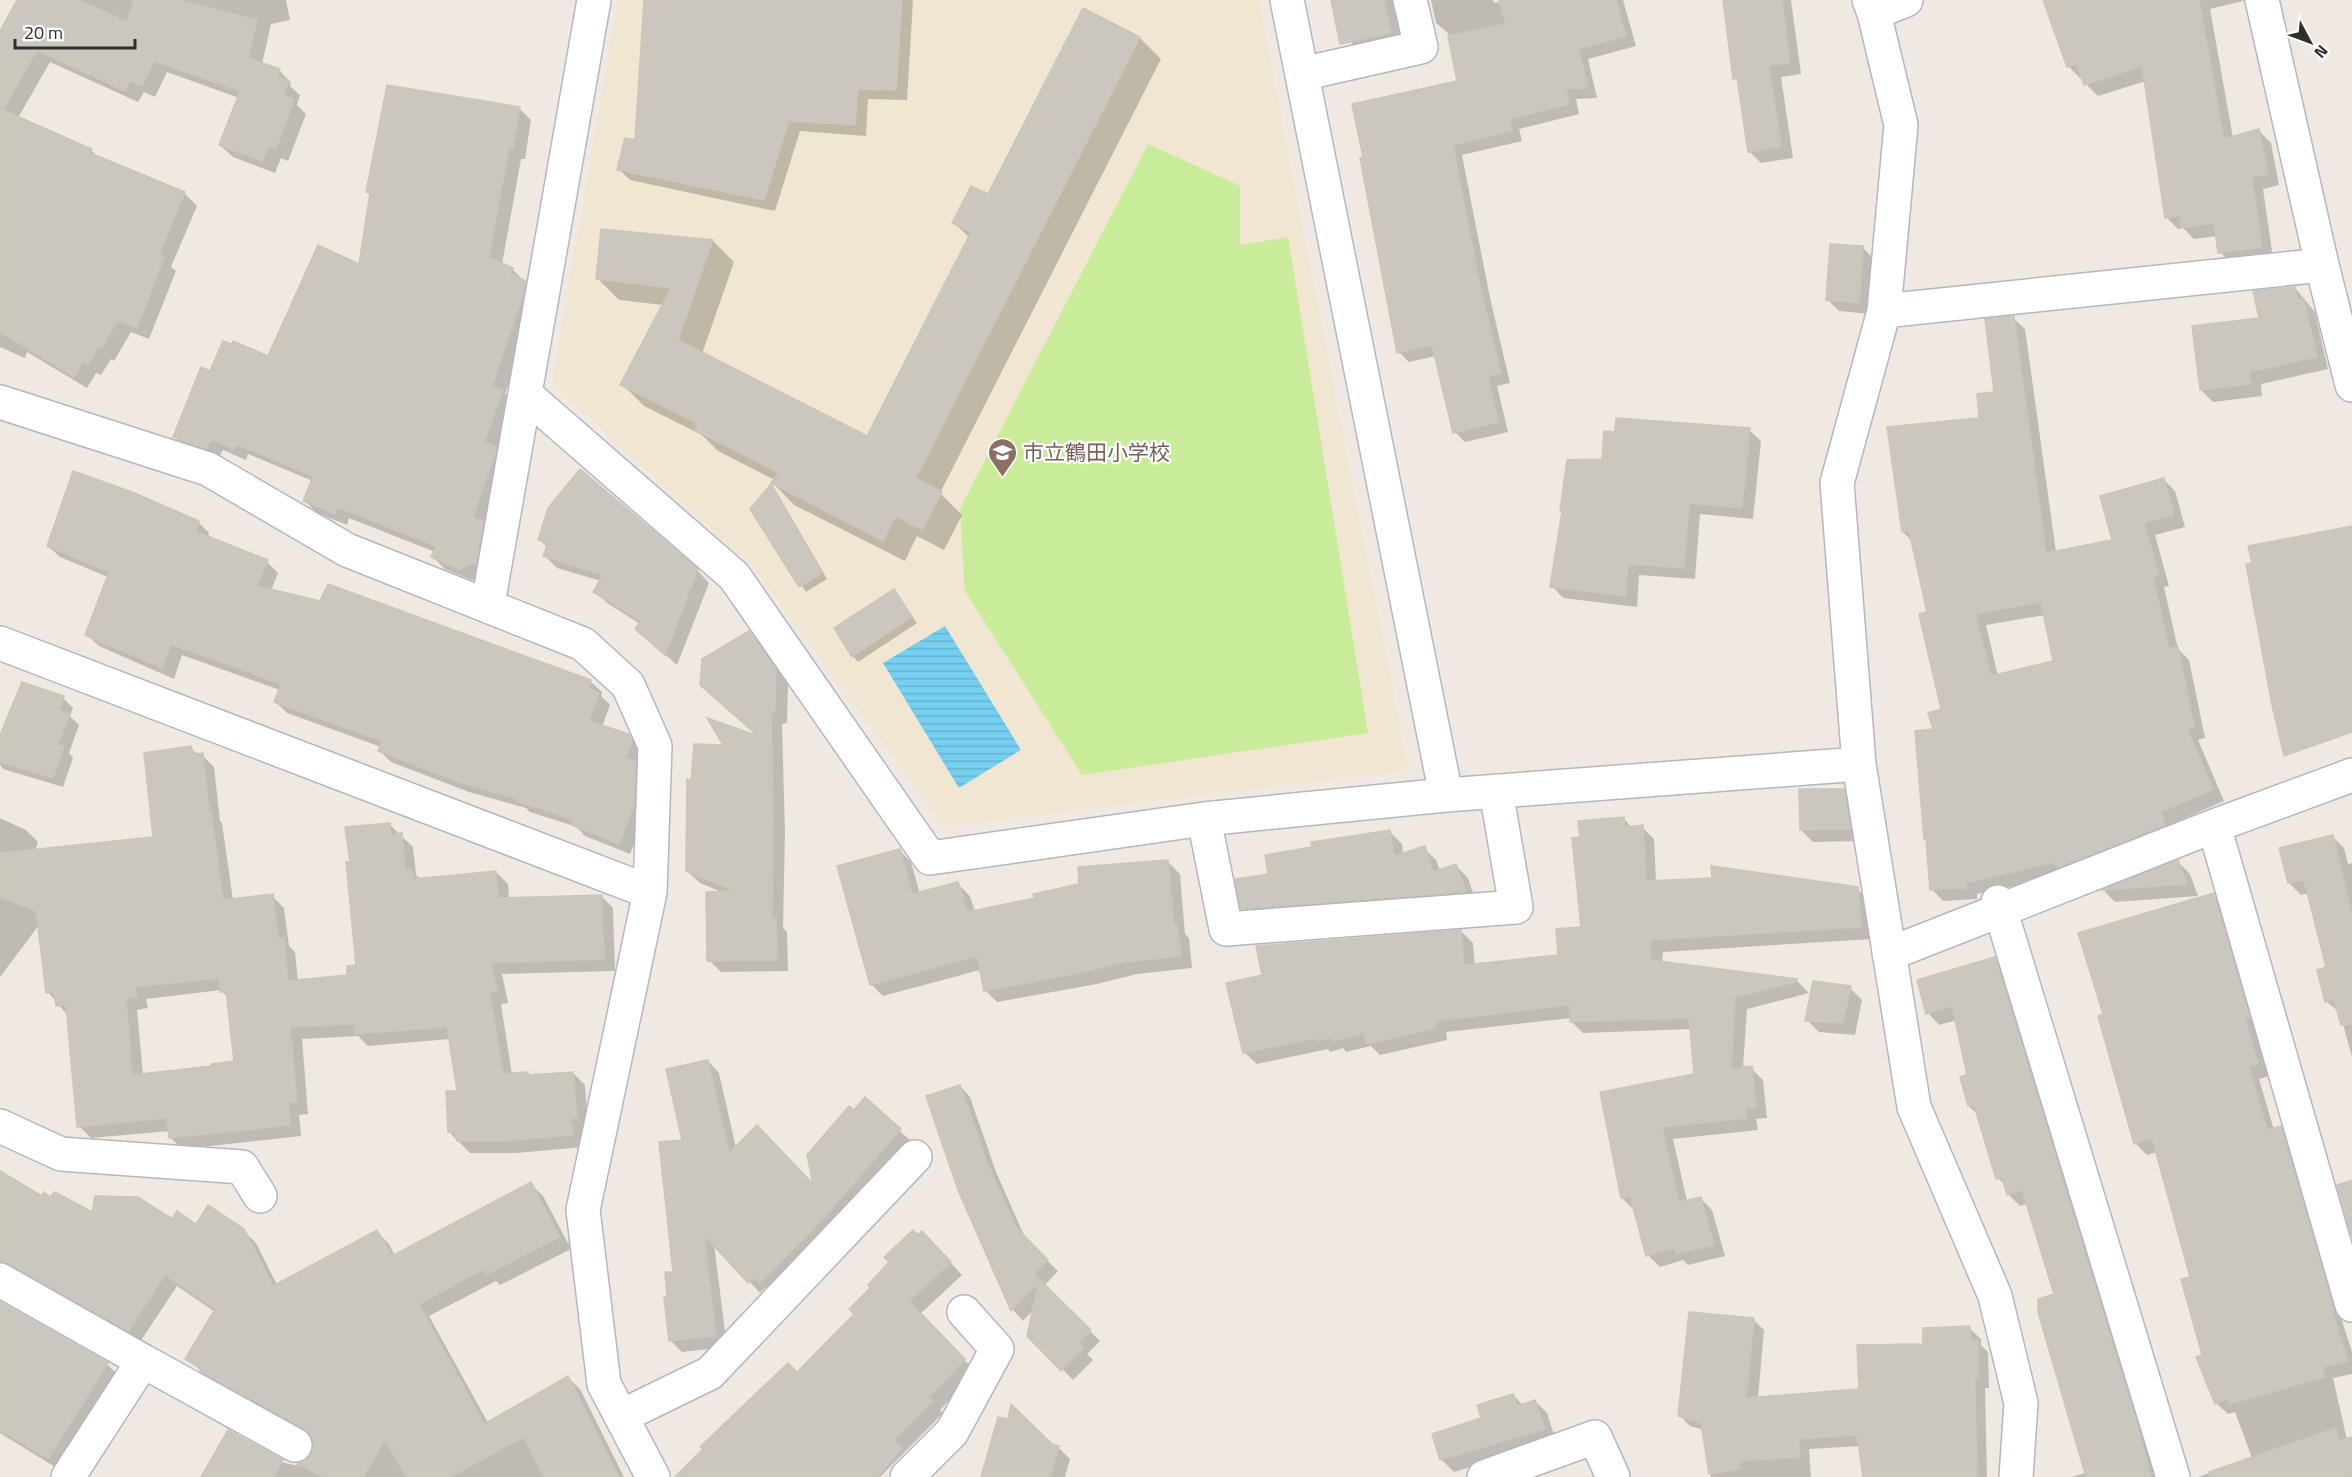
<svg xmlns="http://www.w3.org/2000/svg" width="2352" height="1477" font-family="'Titillium Web','Noto Sans JP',sans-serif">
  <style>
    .education { fill: #f0e6d1 }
    .pitch { fill: #c9ec9a }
    .water { fill: url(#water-rules) }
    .shadow { fill: #0003; fill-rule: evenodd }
    .building { fill: #cbc7bf; stroke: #cbc5ba; stroke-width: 1.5; fill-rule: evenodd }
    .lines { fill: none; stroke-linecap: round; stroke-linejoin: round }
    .minor-casing { stroke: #b4b7c1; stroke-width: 36 }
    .minor { stroke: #fff; stroke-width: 33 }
    .labels { text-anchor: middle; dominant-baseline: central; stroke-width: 4.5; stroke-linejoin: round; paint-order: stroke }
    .education-label { font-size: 21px; fill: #785e54; stroke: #fff; text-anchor: start }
  </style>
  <defs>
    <pattern id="water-rules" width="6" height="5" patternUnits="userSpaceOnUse" patternTransform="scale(1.5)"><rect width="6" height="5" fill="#75cff0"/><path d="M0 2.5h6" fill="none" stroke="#66b2ce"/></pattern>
  </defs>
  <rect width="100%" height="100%" fill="#efe9e1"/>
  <!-- education -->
  <path class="education" d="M618,0H1258L1408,770L944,826L756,571L552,384Z"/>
  <!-- pitch -->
  <path class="pitch" d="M1148,144L1240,186V245L1288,237L1368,733L1082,775L965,591L960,509Z"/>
  <!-- water -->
  <path class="water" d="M945,626L1021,750L959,788L883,663Z"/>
  <!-- shadow -->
  <path class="shadow" d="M19,0H286L290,20L271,24L262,64L279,70L291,83L290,86L300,95L297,105L306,114L288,161L281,158L275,173L233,157L220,145L239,98L167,72L155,97L144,92L138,102L50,62L18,118L91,150L100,159L184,193L197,206L171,267L176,271L149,339L131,332L114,361L111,359L101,375L96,373L87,388L27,352L25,358L0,347V34Z
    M646,0H913L907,100L868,99L866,136L800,131L775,211L630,180L619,169L636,142Z
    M1341,0H1405L1407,41L1360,52L1350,41Z
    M1431,0H1493L1494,3L1507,0H1623L1636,46L1588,59L1597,98L1576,99L1579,114L1519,129L1522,141L1462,155L1490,298L1510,383L1497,386L1508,432L1465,442L1455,432L1436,356L1409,362L1399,352L1459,82L1448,33L1436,23Z
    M1725,0H1791L1801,74L1781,77L1793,158L1761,163L1749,151L1739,82L1735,78Z
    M2044,0H2247L2210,9L2233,138L2259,131L2271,143L2279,185L2263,189L2273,258L2232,264L2220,252L2217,236L2194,239L2183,228L2178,229L2166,217L2146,81L2098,96L2086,84L2083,77L2080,78L2068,66Z
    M1084,10L1140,38L1161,59L940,493L962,515L944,550L917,536L905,561L794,505L773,483L775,480L718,451L702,435L644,406L622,384L663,305L619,300L598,279L713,241L734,262L702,354L868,438L970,238L954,223L988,196Z
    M519,108L531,120L525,159H521L502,264L512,269L537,294L535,307L505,394L514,403L498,450L508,460L488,575L472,580L445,569L433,557L435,552L349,518L347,525L317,513L305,501L313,481L248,454L246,460L223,450L218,460L186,448L174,436L211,373L269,358L360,266L372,196L368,192Z
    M1863,248L1875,260L1871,314L1839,311L1827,299Z
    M2295,288L2315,312L2328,369L2261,384L2262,396L2213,402L2201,390L2261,320Z
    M2013,318L2025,329L2056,552L2113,541L2164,480L2175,491L2185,527L2155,535L2169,586L2164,587L2178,649L2189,660L2205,738L2198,740L2224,801L2171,824L2176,837L2065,874L1977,894V899L1943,901L1932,889L1928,841L1925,838L1935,731L1942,710L1929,613L1913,542L1903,532L1981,419L1995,394ZM2045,615L2054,662L1998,676L1986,625Z
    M1749,430L1761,441L1753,519L1700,514L1695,579L1639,575L1637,607L1563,598L1552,586L1603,461Z
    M771,486L776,491L827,579L806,592L752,509Z
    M198,522L209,533L208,538L267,562L278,573L271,591L590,681L602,692L601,696L610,705L602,727L629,736L641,748L645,816L630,854L585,836L577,827L530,812L526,808L469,792L391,762L380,751L381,747L287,713L276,702L280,690L182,655L174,679L99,646L87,635L108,577L60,557L48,546Z
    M539,539L697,570L709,583L677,665L649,640L640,624L607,603L595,591L601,581L557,568L545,556L548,548Z
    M894,591L917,623L858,662L853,656Z
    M749,632L761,644L788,683L787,723L782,724L785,832L783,928L787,932L788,971L721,972L709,960L724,893L700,883L687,871L692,783L726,747L761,738Z
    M63,698L73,708L70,716L79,725L69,753L73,758L63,787L3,769L0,765V740Z
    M191,748L198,755H202L214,767L220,821L222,823L233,900L272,896L284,908L289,946L295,952L298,982L349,977L358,967L351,863L389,824L413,847L416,875L421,880L496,872L508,884L509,899L601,896L613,908L615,971L502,974L508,1003L501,1004L512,1075L528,1074L530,1076L573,1073L585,1085L588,1129H582L584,1147L516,1153H470L449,1132L459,1092L450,1039L368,1046L358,1036L302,1039L308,1114L299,1115L301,1136L182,1149L170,1137V1131L91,1138L79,1126L68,1016L48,992L39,925L0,977V818L26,830L38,842L35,851L155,839ZM221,990L228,998L235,1063L213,1067L143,1075L137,1010L148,1008L146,999Z
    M1843,791L1856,803L1862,841L1813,842L1801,830Z
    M1624,819L1632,828L1642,827L1654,839L1656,882L1857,889L1869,901L1872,939L1663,952L1662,963L1797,981L1809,993L1747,1009L1743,1068H1751L1763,1080L1767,1118L1756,1119L1758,1130L1673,1139L1687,1201L1700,1198L1712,1210L1725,1256L1688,1265L1683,1260L1660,1267L1648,1255L1634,1210L1622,1198L1602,1093L1696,1075L1691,1029L1583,1033L1571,1021V1018L1446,1032L1447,1040L1380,1055L1371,1046L1346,1052L1343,1048L1330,1052L1328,1049L1257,1064L1245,1053L1461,931L1473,943L1475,966L1560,956L1583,928L1581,839Z
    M1390,832L1402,844L1403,854L1424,848L1436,860L1440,871L1456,866L1468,878L1477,904L1255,920L1243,908L1270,875Z
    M2332,836L2344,848L2348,864L2352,863V1057L2340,1013L2327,1002L2328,969L2309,893L2301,895L2289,883Z
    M899,850L911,862L920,894L958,884L970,896L975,912L1036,899L1081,885L1168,862L1180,874L1185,934L1189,938L1192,968L1137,974L1097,984L997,1002L985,990L980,970L883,996L871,984Z
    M2178,862L2190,874L2198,896L2115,902L2104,891Z
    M2213,895L2225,906L2260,1029L2255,1030L2269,1076L2259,1079L2274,1130L2281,1128L2292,1140L2338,1308L2352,1352V1374L2333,1378L2347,1440L2352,1439V1477H2198L2252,1458L2235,1412L2228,1414L2216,1403L2204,1356L2192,1278L2157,1152L2147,1155L2135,1143L2105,1014Z
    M1995,959L2006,971L2161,1477H2071L2086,1473L2056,1295L2027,1204L2020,1206L2008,1194L2006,1186L1998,1178L1978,1115L1969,1106V1076L1957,1020L1939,1025L1928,1013Z
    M1850,988L1862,1000L1855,1035L1819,1032L1807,1020Z
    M708,1061L719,1073L736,1148L816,1188L854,1112L865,1100L911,1141L772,1293L766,1287L760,1293L714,1244L727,1347L682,1352L670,1340L669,1297L675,1273L684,1141Z
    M960,1086L970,1097L996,1172L1026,1240L1058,1271L1044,1286L1100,1341L1087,1354L1093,1360L1073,1380L1028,1335L1034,1309L1023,1321L1013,1310L959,1189Z
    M0,1173L43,1198L93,1214L243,1230L256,1243L277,1285L377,1232L389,1244L395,1256L531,1184L543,1196L571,1249L500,1285L496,1281L429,1316L488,1423L568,1378L580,1389L624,1477H203L229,1432L285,1463L295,1465L306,1462L313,1454L315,1445L313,1438L214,1383L187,1358L215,1312L177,1286L140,1342L0,1278Z
    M934,1245L962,1275L919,1315L976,1372L940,1410L943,1413L880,1477H705L797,1374Z
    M0,1303L107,1364L118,1375L60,1470L0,1433Z
    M1753,1319L1764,1330L1758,1398L1860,1390L1925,1345L1969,1328L1981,1339V1345L1988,1352L1989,1388H1985L1987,1477H1864L1860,1446L1809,1449L1811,1477H1711L1704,1430L1690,1426L1679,1415Z
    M1513,1395L1523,1405L1535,1401L1547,1413L1556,1441L1454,1472L1442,1460L1434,1435L1483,1419Z
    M1051,1445L1058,1447L1070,1459L1065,1477H983Z"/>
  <!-- building -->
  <path class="building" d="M17,0H79L127,22L134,0H179L257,20L248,58L280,69L277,77L289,81L283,95L294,100L276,149L268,147L262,161L219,145L240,91L154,61L142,86L131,80L125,91L37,50L3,110L92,149L90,153L185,192L159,255L164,257L137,328L118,320L101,349L98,347L88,364L83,361L74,377L0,332V31Z
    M644,0H902L896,90L858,89L855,125L789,121L764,200L617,170L625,138L635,140Z
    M1331,0H1384L1391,33L1340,44Z
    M1499,0H1616L1626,36L1579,49L1588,88L1566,89L1569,104L1510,119L1512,131L1453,145L1480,287L1501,373L1488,376L1498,422L1453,433L1432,345L1397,353L1360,158L1363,157L1352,104L1457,81L1448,36L1506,24Z
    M1723,0H1782L1790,63L1769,65L1781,146L1748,152L1737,78L1733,79Z
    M2043,0H2199L2224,139L2259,129L2268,174L2252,177L2262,247L2218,253L2214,223L2181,228L2180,216L2165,218L2142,66L2084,85L2076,63L2067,67Z
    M1083,8L1140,37L916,478L942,492L922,530L896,516L883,541L771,483L779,473L695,430L697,426L695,422L620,385L671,288L596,279L601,229L713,240L678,340L867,436L971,232L952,223L971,186L988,194Z
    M387,85L520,107L513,148L509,147L489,257L513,268L510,274L526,281L523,295L492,386L503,390L484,442L497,447L473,517L483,521L476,563L459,569L431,557L436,546L337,507L335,514L303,501L313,476L236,444L234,449L211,439L206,449L173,437L201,367L210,371L223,341L232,344L233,341L268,356L318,245L359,264L370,193L366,192Z
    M1830,244L1863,246L1859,303L1826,300Z
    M2295,287L2298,300L2304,299L2317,357L2249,372L2251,384L2200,390L2192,326L2259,318L2253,291Z
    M2014,316L2046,553L2112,540L2100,496L2164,478L2174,515L2144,523L2159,575L2153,576L2169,648L2178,647L2194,727L2187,729L2213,789L2161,812L2165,825L2057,868L2055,862L1966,883V888L1930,890L1926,839H1924L1915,731L1933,729L1928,713L1941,709L1919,614L1927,612L1909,531L1902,532L1887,427L1979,418L1977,394L1994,392L1985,319ZM2041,602L2053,661L1991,676L1975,614Z
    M1616,418L1750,428L1742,508L1689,503L1684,568L1628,564L1626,596L1550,587L1562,511L1560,510L1567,460L1602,459L1604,431L1615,432Z
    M580,469L698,569L665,655L635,629L641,621L593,592L603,575L543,556L548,543L538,540L548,508Z
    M73,471L132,492L199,521L195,531L268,560L257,586L320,601L328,584L591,680L588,688L599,693L589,721L629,734L632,741L626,758L636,761L634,804L619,844L572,825V819L516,801L517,799L456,781L378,751L382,741L274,702L281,684L171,644L162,668L85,635L109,572L47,546Z
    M771,484L822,573L799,587L750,509Z
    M2352,526V732L2284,756L2272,705L2246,564L2252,563L2248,546Z
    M894,589L912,617L852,657L834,628Z
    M749,631L776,670L775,712H771L773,819L772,920L776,918L777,960L707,961L706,892L735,891L686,871L687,779L691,781L694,744L723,745L707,718L758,736L700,685L702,659Z
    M22,682L64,696L59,710L70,714L58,745L64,746L53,778L0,762V735Z
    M191,746L193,754L203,753L209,810H211L223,900L273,894L278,939L284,938L288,981L347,975V966L356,965L346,862H350L345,827L390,823L391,835L402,833L405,870L412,869L413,879L496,871L498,898L602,895L604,959L491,963L497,991L490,992L503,1074L528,1072V1075L573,1072L577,1118H571L573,1135L504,1141H457L455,1132H448L446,1091H457L447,1027L355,1034L354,1024L290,1027L297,1102L288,1103L290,1125L169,1138L167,1118L77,1127L66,1005L56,1006L54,992L46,993L36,911L0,897V853L153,837L144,753ZM219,978L220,992L226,991L234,1061L211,1064L212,1066L132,1075L126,999L137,996L135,987Z
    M1799,789H1844L1851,829L1800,830Z
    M1624,817L1625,827L1643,825L1646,881L1712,878L1711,866L1858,887L1861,927L1651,940V960L1797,979V982L1735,997L1731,1068L1752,1066L1756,1107L1745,1108L1747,1118L1662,1127L1679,1202L1701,1197L1714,1245L1675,1254L1674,1248L1646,1256L1630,1196L1621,1198L1600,1092L1694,1074L1689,1018L1570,1022V1005L1435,1021L1436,1028L1367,1044L1364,1033L1333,1041L1332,1037L1317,1041L1316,1038L1243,1053L1226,983L1262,975L1256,946L1461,930L1464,965L1558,955L1556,929L1581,927L1572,838L1580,837L1578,821Z
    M1390,830L1394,856L1425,846L1433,872L1456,864L1466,892L1241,909L1235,879L1268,874L1265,855L1312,847L1311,842Z
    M2333,835L2352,915V1024L2341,1025L2334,1000L2325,1002L2317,970L2326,967L2304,880L2288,883L2279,848Z
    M900,849L912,894L958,882L967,912L1035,898L1033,894L1079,884L1078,867L1168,860L1174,925H1177L1181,956L1124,962L1084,972L984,991L977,956L870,985L837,866Z
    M2178,860L2187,884L2101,890Z
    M2214,893L2250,1018L2245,1019L2258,1064L2249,1067L2267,1130L2281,1126L2334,1310L2332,1311L2348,1361L2322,1367L2325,1377L2230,1404L2228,1398L2215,1404L2196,1357L2202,1355L2181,1279L2190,1277L2152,1138L2134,1144L2098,1016L2103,1014L2078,933Z
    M1995,957L2139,1431L2151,1477H2086L2038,1312V1299L2054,1294L2022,1190L2007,1195L2002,1177L1996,1179L1974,1105L1968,1106L1960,1077L1967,1075L1952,1006L1926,1014L1917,980Z
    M1813,981L1851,986L1843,1023L1805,1021Z
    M708,1060L729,1153L757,1125L813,1184L807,1155L849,1106L854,1110L865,1097L901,1129L821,1221L760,1283L754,1277L748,1283L704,1235L716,1336L669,1341L664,1297L667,1296L665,1272H673L659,1142L682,1140L666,1069Z
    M960,1085L986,1160L1016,1227L1048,1260L1034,1274L1091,1330L1078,1342L1084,1348L1061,1371L1027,1336L1038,1283L1011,1311L958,1190L926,1096Z
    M0,1171L42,1196L44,1192L50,1197L55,1192L92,1212L95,1196L138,1197L172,1219L177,1211L196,1224L208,1205L244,1229L273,1286L377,1230L392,1256L531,1182L560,1237L487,1274L484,1269L419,1304L484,1424L568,1376L619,1477H544L524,1437L450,1477H406L385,1439L363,1477H322L297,1463L305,1461L311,1455L314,1445L311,1436L305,1429L200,1371L202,1369L185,1359L215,1309L165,1275L128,1331L9,1264L0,1261Z
    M2352,1180V1237L2337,1185Z
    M913,1230L918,1235L922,1231L951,1262L909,1301L965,1359L927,1399L933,1400L894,1440L902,1448L877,1477H675L703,1449L700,1447L788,1363L797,1372L854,1314L849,1309L870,1288L868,1285L889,1262L884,1257Z
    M0,1302L108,1363L48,1459L0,1430Z
    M1689,1312L1754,1318L1746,1398L1859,1389L1857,1345L1923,1344V1328L1970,1326L1971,1340H1978L1979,1378H1975L1977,1477H1863L1857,1435L1799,1439L1800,1457L1739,1461L1740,1469L1709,1474L1701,1423L1678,1416Z
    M1513,1394L1517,1406L1535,1400L1545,1429L1440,1460L1432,1434L1481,1418L1477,1405Z
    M1011,1404L1052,1444L1059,1446L1050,1477H981L998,1417L1008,1419Z
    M2336,1428L2339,1441L2352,1437V1477H2210L2209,1472Z
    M228,1430L283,1460L274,1477H201Z"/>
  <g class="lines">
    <defs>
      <path id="minor" d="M1287,0L1446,795L1859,764
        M1869,0L1874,13L1901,125L1884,311L1837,483L1859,764L1914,1107L1995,1296L2021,1403L2016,1477
        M2262,0L2322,265L2352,385
        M1874,13L1906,0
        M1302,74L1421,47L1410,0
        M1884,311L2322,265
        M525,394L734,576L930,858L1204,819L1446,795
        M0,402L208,469L347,550L583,644L628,685L655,746L650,892
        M488,604L594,0
        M0,643L650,892L583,1210L604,1384L653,1477
        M1204,819L1226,929L1516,907L1496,791
        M2214,826L2352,1305
        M1998,902L2173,1477
        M1889,954L2214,826L2352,775
        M0,1126L61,1154L242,1167L260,1196
        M0,1280L143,1361L68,1477
        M143,1361L295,1445
        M622,1416L710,1373L915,1157
        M907,1477L952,1432L997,1349L964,1312
        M1484,1477L1595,1437L1613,1477"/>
    </defs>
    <!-- minor casing -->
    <use href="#minor" class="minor-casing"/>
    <!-- minor -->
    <use href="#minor" class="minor"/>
  </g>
  <!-- icons -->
  <defs>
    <symbol id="school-pin" viewBox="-11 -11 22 30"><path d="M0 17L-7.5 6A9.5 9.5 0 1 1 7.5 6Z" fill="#8d6e63" stroke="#fff"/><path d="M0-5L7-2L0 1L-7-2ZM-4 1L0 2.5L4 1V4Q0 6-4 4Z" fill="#fff"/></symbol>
  </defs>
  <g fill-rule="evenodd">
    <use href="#school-pin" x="986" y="436" width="33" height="45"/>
  </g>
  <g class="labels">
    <!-- education labels -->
    <g class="education-label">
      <text x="1023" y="452">市立鶴田小学校</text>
    </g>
  </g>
  <!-- north arrow -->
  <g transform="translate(2310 42) rotate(131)" stroke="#ffffff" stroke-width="4.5" paint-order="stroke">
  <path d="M0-4.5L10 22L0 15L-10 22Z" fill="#2e2e2e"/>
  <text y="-9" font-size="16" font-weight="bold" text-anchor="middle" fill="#2e2e2e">N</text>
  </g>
  <!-- scale -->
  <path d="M15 39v9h120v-9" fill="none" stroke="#2e2e2e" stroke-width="3"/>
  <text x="24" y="39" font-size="18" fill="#2e2e2e" stroke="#ffffff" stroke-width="4.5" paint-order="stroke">20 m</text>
</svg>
